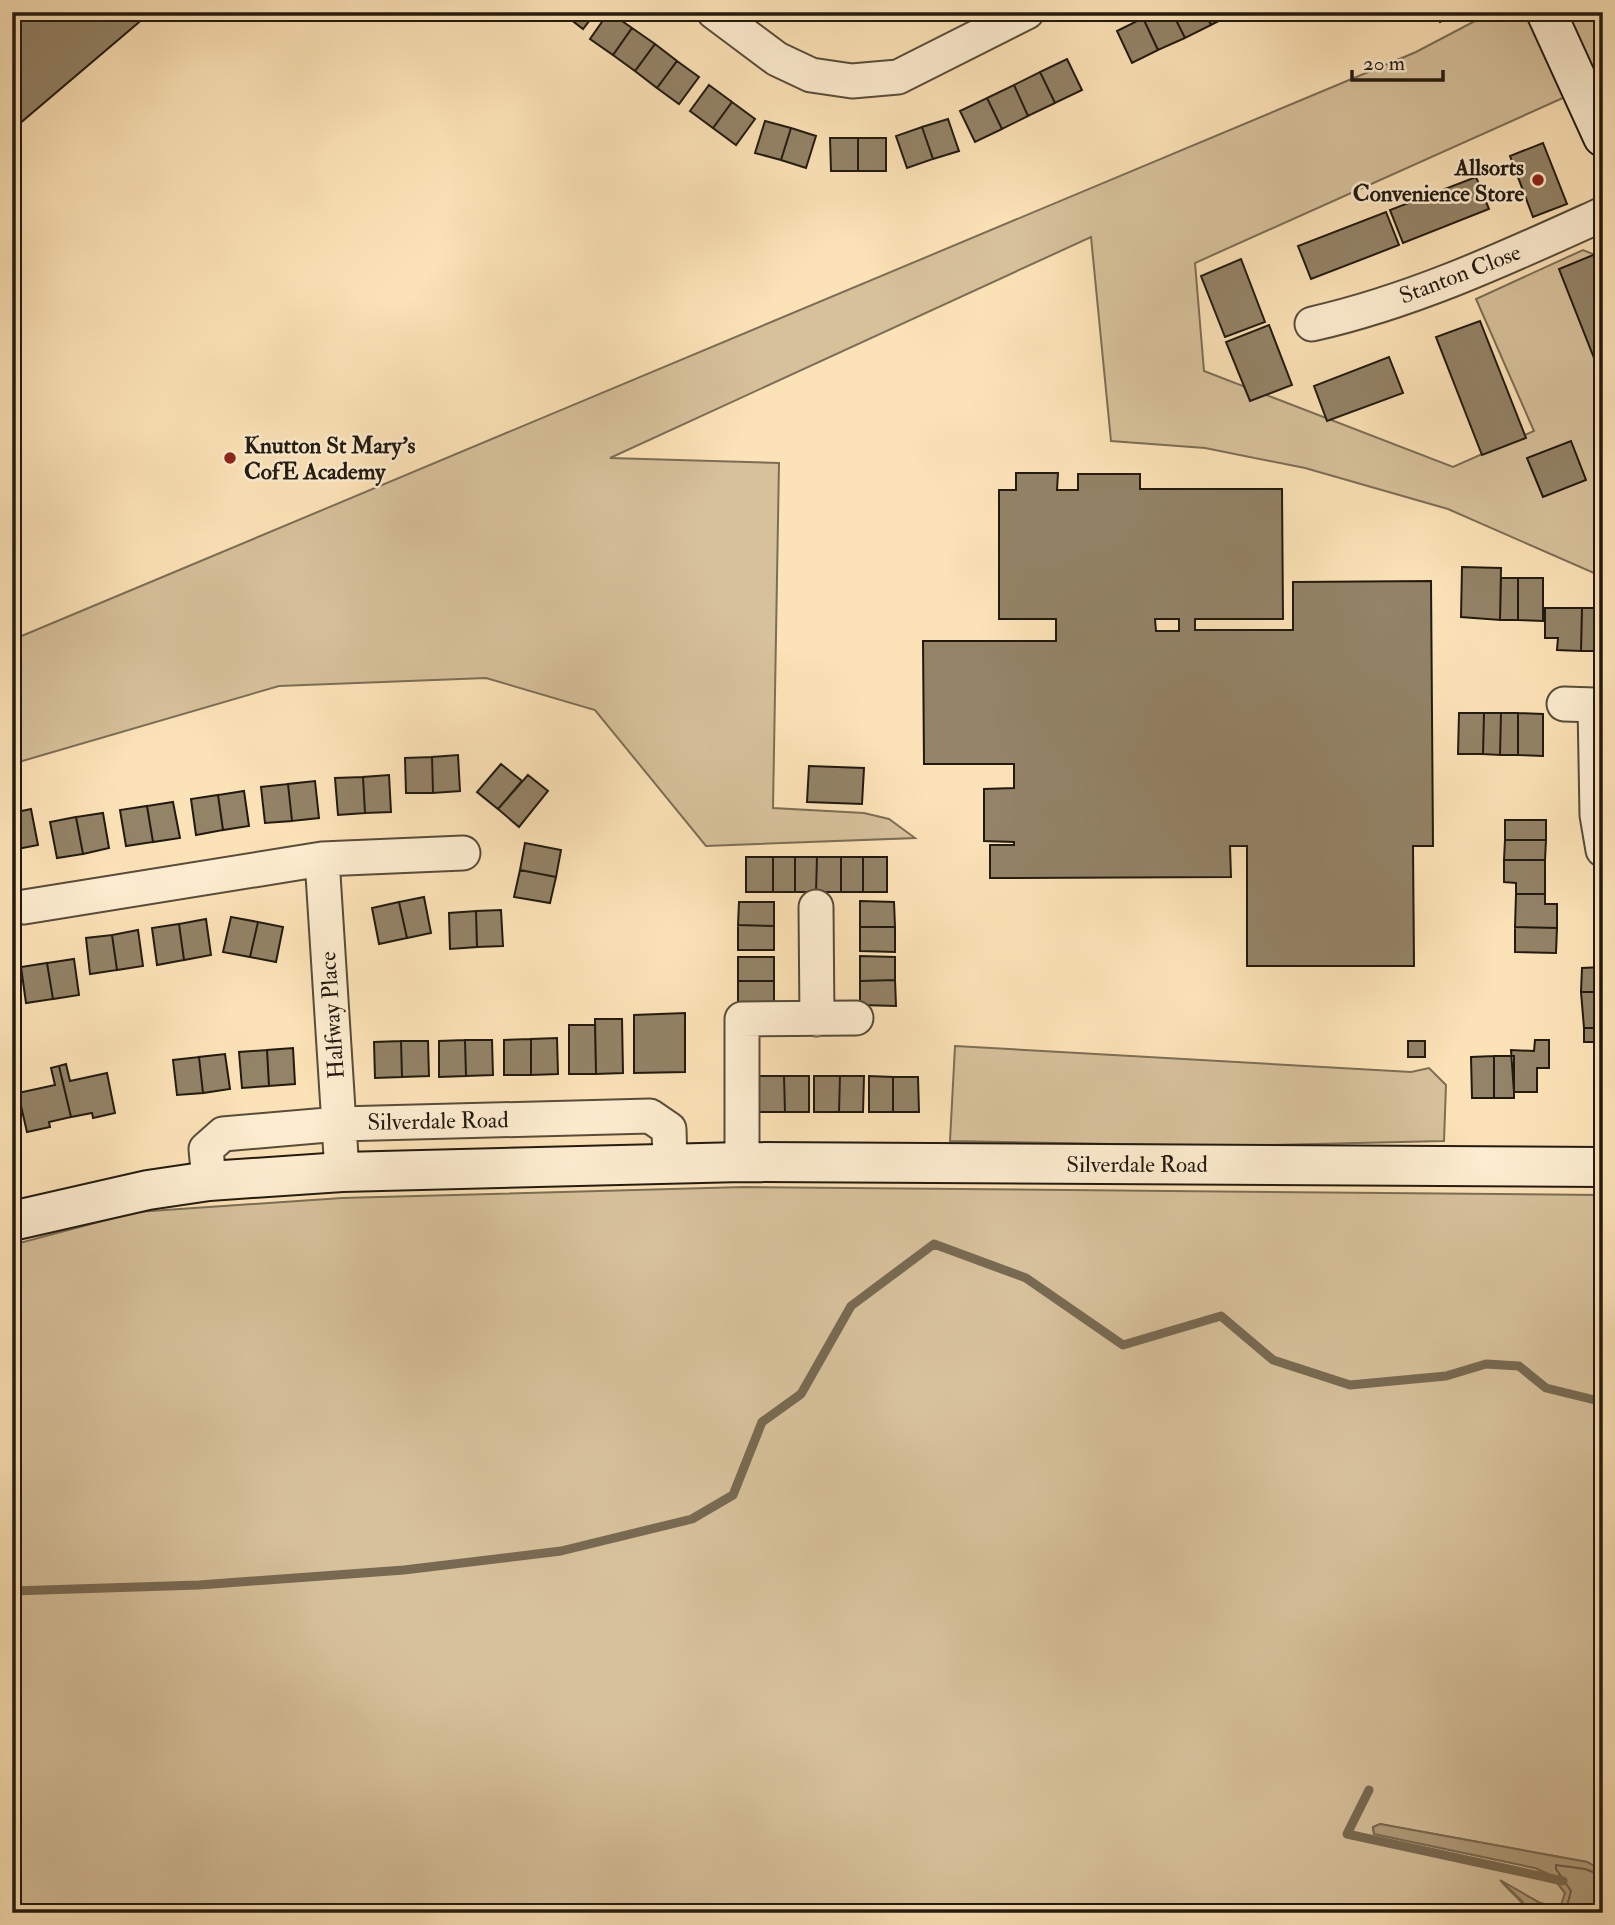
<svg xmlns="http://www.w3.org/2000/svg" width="1615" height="1925" font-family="'IM FELL Double Pica',serif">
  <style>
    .green { fill: #d7c19b; stroke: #7c6e56; stroke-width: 2 }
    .water { fill: #b29f7e; stroke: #786a52; stroke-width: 2 }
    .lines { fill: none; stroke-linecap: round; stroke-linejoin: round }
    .shore { stroke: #6a5c47; stroke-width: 2 }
    .stream { stroke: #786a52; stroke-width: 9 }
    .building { fill: #938367; stroke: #221a10; stroke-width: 2; fill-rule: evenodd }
    .minor-casing { stroke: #584c3a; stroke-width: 37 }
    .secondary-casing { stroke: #221a10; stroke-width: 42 }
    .minor { stroke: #fdedd0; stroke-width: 33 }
    .secondary { stroke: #fdedd0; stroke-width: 38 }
    .poi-dot { fill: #8f2418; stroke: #fdedd0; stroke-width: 2.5 }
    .labels { text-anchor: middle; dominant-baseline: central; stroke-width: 5; stroke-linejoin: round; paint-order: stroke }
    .poi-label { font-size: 23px; font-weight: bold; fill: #221a10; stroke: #fdedd0; text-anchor: end }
    .street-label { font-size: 23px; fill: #221a10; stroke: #fdedd0 }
  </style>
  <rect width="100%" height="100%" fill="#fce3b7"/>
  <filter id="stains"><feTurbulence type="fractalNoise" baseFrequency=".00286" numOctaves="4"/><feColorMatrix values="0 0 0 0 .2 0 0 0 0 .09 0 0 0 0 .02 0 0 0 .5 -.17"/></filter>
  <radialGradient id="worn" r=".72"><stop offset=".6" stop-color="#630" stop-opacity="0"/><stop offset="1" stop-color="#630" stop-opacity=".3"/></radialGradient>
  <!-- green -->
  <path class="green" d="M1492,12H1603V80L1195,263L1204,371L1453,467L1534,431L1476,299L1583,250L1603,258V577L1448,509L1305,468L1205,448L1111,441L1091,237L610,458L779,463L773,808L864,813L889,819L915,838L706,846L595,710L486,678L279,686L12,764V640L1416,52Z
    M955,1046L1411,1072L1429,1068L1446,1085L1444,1141L1224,1146L950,1141Z
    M744,1187L1603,1195V1871L1587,1862L1380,1824L1373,1827L1374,1834L1535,1868L1551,1875L1565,1893L1561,1908L1540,1903L1502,1882C1511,1893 1522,1900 1529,1913H12V1245L136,1212L342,1198Z"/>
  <!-- water -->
  <path class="water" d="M1380,1824L1587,1862L1603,1871V1913H1529L1522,1901L1500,1880L1540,1903L1560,1908L1565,1893L1551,1875L1535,1868L1374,1834L1373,1827Z"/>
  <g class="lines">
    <!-- shore -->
    <path class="shore" d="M1565,1913L1571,1891L1556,1869V1865L1585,1869L1603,1876"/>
    <!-- stream -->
    <path class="stream" d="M12,1591L199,1585L404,1570L561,1551L692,1519L733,1495L762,1422L801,1394L851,1306L934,1244L1026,1278L1123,1345L1221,1316L1273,1360L1350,1385L1446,1376L1486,1364L1519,1366L1546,1388L1603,1402
      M1369,1790L1347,1834L1563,1881"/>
  </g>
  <!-- building -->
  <path class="building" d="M12,12H151L12,130Z
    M561,12H596L583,29Z
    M609,12L632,28L613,55L590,39Z
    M843,12H895V16H843Z
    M1155,12H1172L1185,38L1158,50L1143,18Z
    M1172,12H1205L1211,25L1185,38Z
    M1205,12H1237L1211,25Z
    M1435,12H1461L1440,22Z
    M1143,18L1158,50L1132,63L1117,31Z
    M632,28L655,44L635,71L613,55Z
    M655,44L677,61L657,88L635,71Z
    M1067,59L1082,90L1055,103L1040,72Z
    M677,61L699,77L679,104L657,88Z
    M1040,72L1055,103L1028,116L1014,85Z
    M709,85L732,102L713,128L690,111Z
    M1014,85L1028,116L1002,129L987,98Z
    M987,98L1002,129L975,142L960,111Z
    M732,102L755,119L736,145L713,128Z
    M948,119L959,151L933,159L922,127Z
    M765,121L791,128L781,160L755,153Z
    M922,127L933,159L907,168L896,136Z
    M791,128L816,136L806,168L781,160Z
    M830,138H858V171H831Z
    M858,138H886V171H858Z
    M1543,143L1567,204L1533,217L1510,156Z
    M1476,177L1489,209L1403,243L1390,210Z
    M1386,212L1399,245L1311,279L1298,246Z
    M1603,251V381L1559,269Z
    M1241,259L1265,322L1225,337L1201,276Z
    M1480,321L1526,438L1482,455L1436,337Z
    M1269,325L1292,385L1250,401L1226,342Z
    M1389,357L1403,393L1327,421L1314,386Z
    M1571,441L1586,480L1543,497L1527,458Z
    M1016,473H1058L1057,490H1078V474H1140V489H1282L1283,619H1195V630H1293V582L1431,581L1433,846H1413L1414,966H1247V846H1230L1231,877L990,878V845H1014V842L984,841V789L1014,788V764H924L923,641H1056V619H999V490H1016ZM1155,619H1179V631H1156Z
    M1462,567L1501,568L1500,620L1461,617Z
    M1501,578H1518V620H1500Z
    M1518,578H1543V621L1518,620Z
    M1545,608H1582L1581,651L1557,650L1558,638H1545Z
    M1582,608H1603V651H1581Z
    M1459,713H1484L1483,754H1458Z
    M1484,713H1501L1500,755L1483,754Z
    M1501,713H1518V755H1500Z
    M1518,713L1543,714V756L1518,755Z
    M458,755L460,791L433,793L432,757Z
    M432,757L433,793H406L405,758Z
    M501,764L522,781L498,809L477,792Z
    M809,766L864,768L862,804L807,802Z
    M389,775L391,812L365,813L363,777Z
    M528,775L548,791L519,827L498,809Z
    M363,777L365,813L338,815L335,778Z
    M315,781L319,818L292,821L288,784Z
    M288,784L292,821L265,823L261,787Z
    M244,791L249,826L223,830L218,795Z
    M218,795L223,830L196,835L191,799Z
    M173,802L180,838L153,842L147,806Z
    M147,806L153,842L126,846L120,810Z
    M31,809L38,845L12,850V813Z
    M103,813L109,848L83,854L76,817Z
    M76,817L83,854L57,858L50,822Z
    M1505,820H1546V840H1505Z
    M1505,840H1546L1545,860H1504Z
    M525,843L561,850L556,877L520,870Z
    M746,857H773V892H746Z
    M773,857H795V892H773Z
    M795,857H817L816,892H795Z
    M817,857H841V892H816Z
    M841,857H863V892H841Z
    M863,857H887V892H863Z
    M1504,860H1545V894H1516V883L1504,882Z
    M520,870L556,877L550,903L514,897Z
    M1516,894H1545V904H1557V928L1515,927Z
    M424,897L431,933L407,938L399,902Z
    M860,901L894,902L895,927H860Z
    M399,902L407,938L379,944L372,908Z
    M739,902H774V926L738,925Z
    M501,910L503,946L477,947L476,911Z
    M476,911L477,947L450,949L449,913Z
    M231,917L258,922L250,957L223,952Z
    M206,919L211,955L184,960L179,924Z
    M258,922L283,927L276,962L250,957Z
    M179,924L184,960L157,965L152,928Z
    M738,925L774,926V950H738Z
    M860,927H895V952L860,951Z
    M1515,927L1557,928L1556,953L1515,952Z
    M138,930L143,966L117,970L112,935Z
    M112,935L117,970L90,974L86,938Z
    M860,956L895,957V980L860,981Z
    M738,957H774V981H738Z
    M74,959L79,995L53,999L47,963Z
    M47,963L53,999L26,1003L21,967Z
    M1603,967V992H1581L1582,968Z
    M895,980L896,1006L860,1005V981Z
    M738,981H774V1006L738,1005Z
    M1581,992H1603V1028H1584Z
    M685,1013V1072L634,1073V1015Z
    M595,1019H622L623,1073L596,1074Z
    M569,1025H595L596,1074H569Z
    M1584,1028H1603V1076H1595V1042H1584Z
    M557,1038L558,1074L531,1075V1039Z
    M531,1039V1075H504V1040Z
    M465,1040L466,1076L439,1077V1041Z
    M465,1040H492L493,1075L466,1076Z
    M1535,1040H1549V1068H1537V1092H1514L1511,1050L1534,1051Z
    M401,1041L402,1077L375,1078L374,1042Z
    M401,1041H428L429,1076L402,1077Z
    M1408,1041H1425V1057H1408Z
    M293,1048L295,1084L269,1086L267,1050Z
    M267,1050L269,1086L242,1088L239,1052Z
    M225,1054L230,1089L203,1093L199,1057Z
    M1494,1056V1098H1472L1471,1057Z
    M1494,1056H1514V1098H1494Z
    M199,1057L203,1093L177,1095L173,1060Z
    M66,1064L70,1081L107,1073L115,1113L93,1118L92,1113L71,1117L59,1066Z
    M59,1066L71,1117L49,1122L50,1127L27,1132L18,1093L55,1085L51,1068Z
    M759,1076H784L785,1112H759Z
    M784,1076H809V1112H785Z
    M814,1076H840L839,1112H814Z
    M840,1076H864L863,1112H839Z
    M869,1076L893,1077V1112H869Z
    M893,1077H918L919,1112H893Z"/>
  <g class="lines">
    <defs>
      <path id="minor" d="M714,12L777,59L811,75L852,81L898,77L1027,12
        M1312,324C1414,301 1508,257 1603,214
        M1564,704L1595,705L1597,815L1603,850
        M322,859L342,1172
        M24,907L322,859L463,853
        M816,907L817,1019
        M742,1162V1019L856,1018
        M209,1181L206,1149L223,1134L339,1124L650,1116L669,1129L670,1163"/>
      <path id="secondary" d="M1546,12L1603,137
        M12,1221L148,1190L209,1181L342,1172L742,1162L1603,1167"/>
    </defs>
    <!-- minor casing -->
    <use href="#minor" class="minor-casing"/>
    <!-- secondary casing -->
    <use href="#secondary" class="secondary-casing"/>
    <!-- minor -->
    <use href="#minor" class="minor"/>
    <!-- secondary -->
    <use href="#secondary" class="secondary"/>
  </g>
  <!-- markers -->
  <g class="poi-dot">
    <circle cx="1538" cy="180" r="7"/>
    <circle cx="230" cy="458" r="7"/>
  </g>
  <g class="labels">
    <!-- poi labels -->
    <g class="poi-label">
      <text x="1524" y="167">Allsorts<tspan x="1524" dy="26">Convenience Store</tspan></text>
      <text x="244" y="445" text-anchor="start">Knutton St Mary's<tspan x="244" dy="26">CofE Academy</tspan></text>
    </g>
    <!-- street labels -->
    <g class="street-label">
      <text transform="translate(1460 274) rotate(-21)">Stanton Close</text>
      <text transform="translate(332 1015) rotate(-94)">Halfway Place</text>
      <text transform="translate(438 1121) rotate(-1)">Silverdale Road</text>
      <text x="1137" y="1164">Silverdale Road</text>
    </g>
  </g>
  <!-- margin -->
  <rect width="1615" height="1925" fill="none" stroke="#fce3b7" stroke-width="42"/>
  <rect x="14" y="14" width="1587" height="1897" fill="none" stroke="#221a10" stroke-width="3.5"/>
  <rect x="21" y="21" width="1573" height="1883" fill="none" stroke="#221a10" stroke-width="2"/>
  <!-- scale -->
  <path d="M1352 70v10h91v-10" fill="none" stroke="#221a10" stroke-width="3.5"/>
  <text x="1363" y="70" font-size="21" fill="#221a10" stroke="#fdedd0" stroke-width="5" paint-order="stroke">20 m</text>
  <rect width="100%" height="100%" filter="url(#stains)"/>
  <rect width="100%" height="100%" fill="url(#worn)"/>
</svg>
